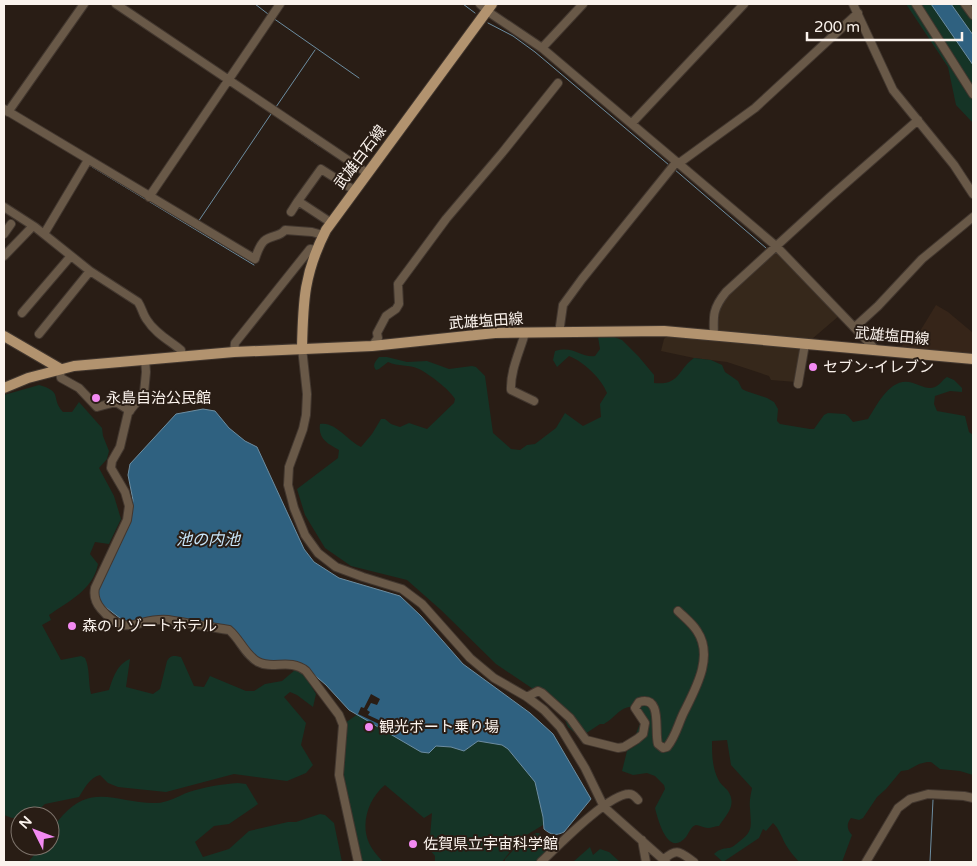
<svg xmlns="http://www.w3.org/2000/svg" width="977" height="866" font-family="'Varela Round','Noto Sans JP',sans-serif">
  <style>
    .built { fill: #362519 }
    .industrial { fill: #36281b }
    .green { fill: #153426 }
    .water { fill: #2f6180; stroke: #6c8da1 }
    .pier { fill: #291d15 }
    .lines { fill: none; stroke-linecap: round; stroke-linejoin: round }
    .stream { stroke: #6c8da1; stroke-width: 1 }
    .minor-casing { stroke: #42372f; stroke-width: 10 }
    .major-casing { stroke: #42372f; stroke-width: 12 }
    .minor { stroke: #695948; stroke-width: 8 }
    .major { stroke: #b2936f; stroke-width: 10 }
    .poi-dot { fill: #f38af2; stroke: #291d15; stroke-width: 2 }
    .labels { text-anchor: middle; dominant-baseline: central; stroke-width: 4; stroke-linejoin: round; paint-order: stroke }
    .street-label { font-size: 15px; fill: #fbf3ed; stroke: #291d15 }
    .poi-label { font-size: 15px; fill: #fbf3ed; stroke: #291d15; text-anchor: start }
    .water-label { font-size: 16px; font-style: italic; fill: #c8e5f9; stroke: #291d15 }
  </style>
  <rect width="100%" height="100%" fill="#291d15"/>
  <!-- built -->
  <path class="built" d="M936,305L948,312L973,333V355L901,348L906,338L914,341Z"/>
  <!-- industrial -->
  <path class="industrial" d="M777,252L840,315L812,339L717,332V313L722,303L728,294Z
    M668,335L804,346L796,382L771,380L769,376L727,362L694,358L661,351L664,339Z"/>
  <!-- green -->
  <path class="green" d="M906,4H931L973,65V123L956,105L948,67Z
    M951,4H973V35Z
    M598,337H614L622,340L639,357L654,375V383C680,386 678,369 694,358L711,360L722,365L725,372L738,381L742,389L746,391L767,398L774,402L778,409L777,421L780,424L810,429H814L824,415L828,413L845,414L848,416L853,422L868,419C877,405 891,375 913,383C920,385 927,390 935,387C940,385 942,380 947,377L954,380L962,388V392L950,391L935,396L934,404L937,411L965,416L969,432L973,435V775L960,771L940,769L931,762H927L919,764L908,770L901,771L886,789L877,797L863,818L859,820L851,818C846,824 847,830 852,835L842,862H799C793,855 786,847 782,837C779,831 778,828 773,823L766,831L763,829L759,838L723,862L714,854C724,845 728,851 735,845C754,831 751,829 750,808C749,801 751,794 752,788L731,765L727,740L712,741C712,754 712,767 718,779C720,784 725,787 728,791C737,805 727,814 719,826C716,826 711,828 708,828C704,828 699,825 696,825C691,826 689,833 686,837C668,858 658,820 655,808L665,789L664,785L655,776L647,773L633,775L622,771L627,751L638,744L642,735L636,734C639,725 645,715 640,707C620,704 618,716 604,724H600L585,734L581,735L574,732L568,727L562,713L539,693L496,664L441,610L407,580L351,566L325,548L305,515L297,489L338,458L339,450C327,443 318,439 320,424C335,421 348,441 361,447L372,434L381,419H385L391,424L400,427L409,423L427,429L454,403L455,399C449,389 429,374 419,369C409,364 398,367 388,362L379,369L376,370C372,365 375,362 379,357H387L407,362L427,361L449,369L472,366L476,367L485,376L493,433L511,449L520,450L527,445L535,444L556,428L565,413L583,426L601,417L600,404L607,393C601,378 584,362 569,356L557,367L553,360L555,351C574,345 581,358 595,356L600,349Z
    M39,385C64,392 50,398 63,412H72L79,402L102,428L103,436L109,451L107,459L99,468L114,496L121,519L109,544L95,542L90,554L98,564C93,590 69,601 49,615L51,620L42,625L61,660L81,656L85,658C90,668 88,682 91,694L109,690C113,678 117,664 130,659L126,687L153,694L160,689L167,661C171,654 175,656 181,657L194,686L204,687L210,676L246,691H254L265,684L282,681L295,670L303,673L316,694L313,707L297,695L290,692L284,697L306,723L301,745L313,765L306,773L287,781L234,774L166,792L118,787L108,783L100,775C90,777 84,789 79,797L45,804L36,812L28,816L12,818L4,815V395Z
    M358,714L421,752L429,753L436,746L451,747L464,751L478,741L502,745L508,749L535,782L543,817V825L520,839L502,862H435V856L429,849L432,813L424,818L385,785C369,798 360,823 369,843C372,850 378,856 383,862H363L347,813L342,785L345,723Z
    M238,783L246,784L258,804L229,824L214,826L195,842L203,857L229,849L249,831L288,822H296L320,814L325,815L334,823L342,862H28L42,846H50C50,832 53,826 63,815C93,782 120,804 156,803C168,803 178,796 189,792C204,787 222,784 238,783Z
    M536,833H539L552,847L536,862H505V859L521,842Z
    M590,847L593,855L600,849L609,852L620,862H573Z"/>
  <!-- water -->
  <path class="water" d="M931,4H951L973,35V65Z
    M203,409L215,411L229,428L245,441L257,447L304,549L314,562L339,578L400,596L421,616L463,664L530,713L553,734L591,799L564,832C556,836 551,835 544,829L543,817L535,782L508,749L502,745L478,741L464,751L451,747L436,746L429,753L421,752L349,710L326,685L304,666L262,662L257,659L231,627L161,616L125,622L99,602L97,593L99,587L131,512L133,500L128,475L130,464L176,414Z"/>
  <!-- pier -->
  <path class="pier" d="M371,694L380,699L377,705L371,703L367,710L370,712L368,715L381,721L379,724L358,714L361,707L364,708Z"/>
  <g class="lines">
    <!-- stream -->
    <path class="stream" d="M255,4L268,14
      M463,4L475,13
      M273,18L359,78
      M488,23L513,36L535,52L669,165
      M276,107L315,50
      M277,117L319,146
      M89,165L254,265
      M674,169L766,248
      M198,222L271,114
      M930,862L933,800"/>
    <defs>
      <path id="minor" d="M116,4L367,173
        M480,4L490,13L542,48L776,246L875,349
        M853,4L893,90L954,165L973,194
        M916,4L973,94
        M965,4L973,15
        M542,48L583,4
        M4,109L255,259C257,253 259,246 264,241C271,235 280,237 285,230L312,232L323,235
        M8,112L84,4
        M632,123L744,4
        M149,197L280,4
        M4,207L35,227L90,271L138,302C142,308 143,315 147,320C155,333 170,341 181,350L182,356
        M291,212L298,201
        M330,222L298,201L321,169L354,190
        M4,234L11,224
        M44,234L88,160
        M4,256L33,226
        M22,313L70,257
        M855,327L878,306L922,259L973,217
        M525,333C520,351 510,371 511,390L534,401
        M559,333L563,305L582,279L674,165L682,161L755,108L858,13
        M39,334L90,271
        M714,336C713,315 713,308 726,292L830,197L918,120
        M372,346L378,338L377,333L386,316L396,309L399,304L398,284L446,219L502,153L558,83
        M302,348L307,394L306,415L303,429L289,467L288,485L294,508L305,535L318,553L336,567L363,577L402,589L422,604L470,658L494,678L527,697L544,710L560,727L585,768L604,807L666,862
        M234,352L235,343L310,249L316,250
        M145,359L146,372L144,393L128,413L120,447L112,461L111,468L125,492L129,506L127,520L95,588C93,597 96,603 101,609C127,640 138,617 168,620C188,623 209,627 229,630C240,639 245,655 258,662C273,670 290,658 306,671L339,715L343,725L339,775L358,862
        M59,368L61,378L79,388L97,407L116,402L130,411
        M798,384L805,344
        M527,697L538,691L542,693L570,718L586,740L618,748L624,747L637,739L643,734L645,723L635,708L639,702C663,695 654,731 658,744L663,748L667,747C676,736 678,724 684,712C696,688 714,656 697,631C692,623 684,617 678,611
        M642,840L646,862
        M663,860C677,847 680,852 694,862
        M541,862C557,847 608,794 629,794C634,794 635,797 638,800
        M866,862L898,808L910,799L928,794L964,796L973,798"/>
      <path id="major" d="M4,336L59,368
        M302,348C303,301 304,273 326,230L492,4
        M4,388L28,378L74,366L234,352L372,346L495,333L664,331L973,359"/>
    </defs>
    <!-- minor casing -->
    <use href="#minor" class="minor-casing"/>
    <!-- major casing -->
    <use href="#major" class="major-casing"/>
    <!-- minor -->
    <use href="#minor" class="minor"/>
    <!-- major -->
    <use href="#major" class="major"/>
  </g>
  <!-- markers -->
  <g class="poi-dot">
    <circle cx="813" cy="367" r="5"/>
    <circle cx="96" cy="398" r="5"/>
    <circle cx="72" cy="626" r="5"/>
    <circle cx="369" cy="727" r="5"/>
    <circle cx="413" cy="844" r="5"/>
  </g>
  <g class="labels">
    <!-- street labels -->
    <g class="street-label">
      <text transform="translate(360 157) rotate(-53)">武雄白石線</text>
      <text transform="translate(486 321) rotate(-4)">武雄塩田線</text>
      <text transform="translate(892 336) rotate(5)">武雄塩田線</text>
    </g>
    <!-- poi labels -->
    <g class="poi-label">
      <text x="823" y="367">セブン-イレブン</text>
      <text x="106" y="398">永島自治公民館</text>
      <text x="82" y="626">森のリゾートホテル</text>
      <text x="379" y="727">観光ボート乗り場</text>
      <text x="423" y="844">佐賀県立宇宙科学館</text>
    </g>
    <!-- water labels -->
    <g class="water-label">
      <text x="208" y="540">池の内池</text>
    </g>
  </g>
  <!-- border -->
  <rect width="977" height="866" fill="none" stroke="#fbf3ed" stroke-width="10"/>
  <!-- north arrow -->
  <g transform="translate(35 831) rotate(312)"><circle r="24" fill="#291d15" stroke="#7d736b"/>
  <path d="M0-4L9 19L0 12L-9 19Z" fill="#f38af2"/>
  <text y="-8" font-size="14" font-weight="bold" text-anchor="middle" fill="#fbf3ed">N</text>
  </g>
  <!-- scale -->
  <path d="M807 32v8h155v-8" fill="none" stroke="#fbf3ed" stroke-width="2.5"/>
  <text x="814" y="32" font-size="15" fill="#fbf3ed" stroke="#291d15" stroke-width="4" paint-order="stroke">200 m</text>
</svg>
